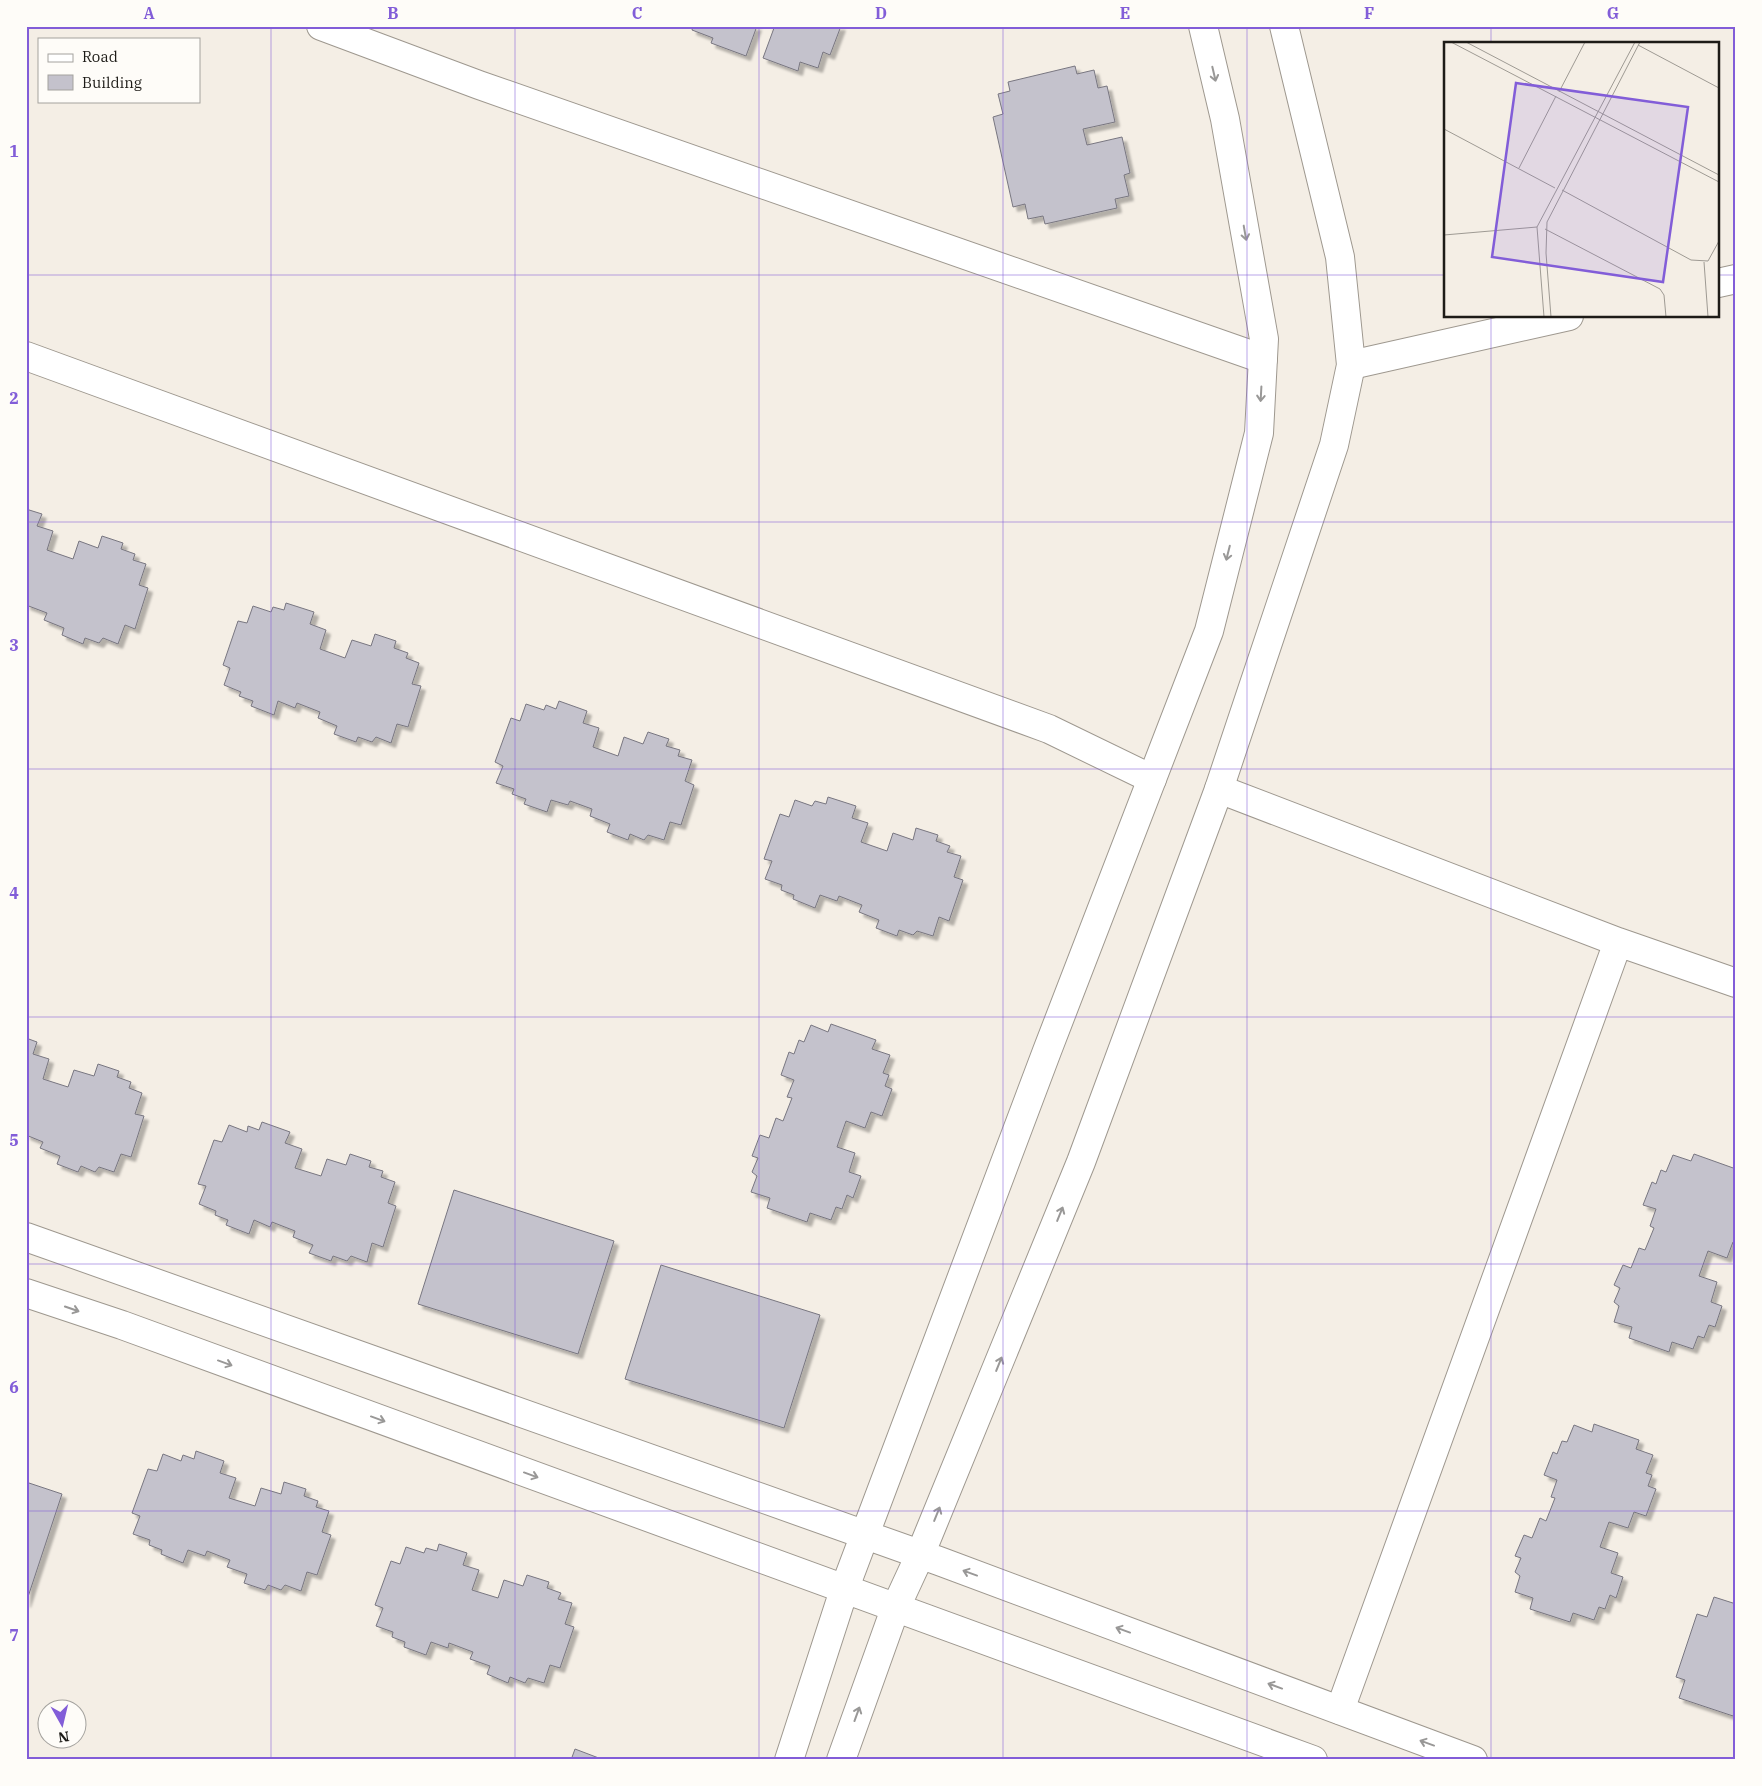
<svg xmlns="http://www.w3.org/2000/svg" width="1762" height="1786" font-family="'IBM Plex Serif',serif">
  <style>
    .building { fill: #c4c2cc; stroke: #787680; filter: url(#shadow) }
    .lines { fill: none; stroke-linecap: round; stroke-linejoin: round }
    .minor-casing { stroke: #9e988f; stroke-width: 30 }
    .tertiary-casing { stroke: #9e988f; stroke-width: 30 }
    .minor { stroke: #fff; stroke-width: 28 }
    .tertiary { stroke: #fff; stroke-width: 28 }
    .oneway { stroke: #999897 }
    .grid { fill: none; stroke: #825dd8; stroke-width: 1; stroke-opacity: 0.55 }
    .inset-road { fill: none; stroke: #9e9a93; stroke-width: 1 }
    .view { fill: #825dd8; fill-opacity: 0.15; stroke: #825dd8; stroke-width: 2.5 }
    .inset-edge { fill: none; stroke: #1d1b17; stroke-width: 2.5 }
    .neatline { fill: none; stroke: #825dd8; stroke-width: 2 }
    .grid-label { font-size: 16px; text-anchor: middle; font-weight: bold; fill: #825dd8 }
  </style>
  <defs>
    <filter id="shadow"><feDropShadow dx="4.5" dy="4.5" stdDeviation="1" flood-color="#0004"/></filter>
  </defs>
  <rect width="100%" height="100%" fill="#f4eee5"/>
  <!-- building -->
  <path class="building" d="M693,26H757L746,56L711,43L713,38L692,30Z
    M768,26H841L830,55L823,52L818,68L800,62L798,71L763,58L774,28Z
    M1075,66L1077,74L1094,70L1098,88L1107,86L1115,122L1083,129L1087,145L1122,137L1130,173L1124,175L1129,196L1115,199L1117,208L1045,224L1043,216L1028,219L1025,204L1013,207L993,117L1003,114L998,94L1010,91L1008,82Z
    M26,509L42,514L37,526L53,531L47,550L73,559L79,541L98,548L102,536L123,543L121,549L135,554L133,560L146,564L139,585L148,588L135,629L125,625L118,644L103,638L99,643L85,638L83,644L62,635L64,628L44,620L47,613L26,605Z
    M286,603L314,612L310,624L326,630L320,649L345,658L352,640L371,646L375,634L396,641L394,648L408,653L406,658L419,663L412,684L421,686L408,727L397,724L391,743L376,737L372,742L358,737L356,742L334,734L337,726L318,718L320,712L297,703L295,708L278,701L274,715L251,706L253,701L239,696L241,692L224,685L230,668L223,665L238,621L247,623L253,606L271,612L273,607L284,610Z
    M559,701L587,711L583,723L599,728L593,747L618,756L624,737L643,744L648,732L669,739L666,746L680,750L678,756L692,760L685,781L694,785L681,825L670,822L664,840L648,835L644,840L630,834L628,840L607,832L610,824L590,816L592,809L570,801L568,805L551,800L547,812L524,804L526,799L512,794L514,789L496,783L503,766L495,762L511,718L520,721L526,704L544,710L546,705L556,709Z
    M828,797L856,806L852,818L868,823L861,842L887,851L893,833L913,840L916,828L938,835L936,841L950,846L947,852L961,856L954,877L963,880L949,921L939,917L933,936L917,931L913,935L899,930L897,936L876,928L879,920L859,912L862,905L839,896L837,901L820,895L815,908L793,899L794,895L781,890L782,885L765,879L772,861L764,859L780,814L789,817L795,800L812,806L815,801L826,804Z
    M831,1024L876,1040L872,1049L890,1055L883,1073L889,1075L885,1086L892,1089L882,1116L871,1112L865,1128L846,1121L837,1147L855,1153L849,1172L861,1176L853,1198L847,1195L842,1209L836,1207L831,1220L810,1213L807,1222L767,1208L770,1198L751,1192L757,1176L752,1172L758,1158L752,1156L760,1135L769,1138L776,1118L783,1121L792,1098L787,1097L794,1080L781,1075L789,1052L794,1054L799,1040L804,1042L811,1025L828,1032Z
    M26,1038L37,1042L33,1054L49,1059L43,1079L68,1087L74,1070L94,1076L98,1064L119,1071L117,1077L131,1082L129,1088L142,1093L135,1114L144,1116L131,1157L121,1154L114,1172L99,1167L95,1172L81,1166L78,1172L57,1164L60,1156L40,1148L43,1142L26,1135Z
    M262,1122L290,1132L285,1143L302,1149L295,1168L321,1176L327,1159L346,1165L350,1154L371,1161L369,1167L383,1171L381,1177L395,1182L388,1203L396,1206L383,1247L372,1243L367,1262L351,1256L347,1261L333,1256L331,1261L309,1253L313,1245L293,1237L295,1231L272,1222L270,1227L254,1220L249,1234L226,1225L228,1220L215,1215L216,1211L199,1204L206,1186L198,1184L214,1140L222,1142L229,1125L247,1132L248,1126L259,1130Z
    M1694,1154L1736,1169V1243L1733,1242L1727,1258L1708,1251L1699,1276L1717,1282L1711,1302L1722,1306L1715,1327L1709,1325L1704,1338L1698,1336L1693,1349L1672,1342L1669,1352L1629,1338L1632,1327L1614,1322L1619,1306L1614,1302L1620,1288L1614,1285L1623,1265L1631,1268L1639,1248L1645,1250L1654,1228L1650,1226L1656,1209L1643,1205L1652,1182L1656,1184L1661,1170L1666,1172L1673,1155L1691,1161Z
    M454,1190L614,1241L578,1354L418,1304Z
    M661,1265L820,1315L784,1428L625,1379Z
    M1594,1424L1639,1440L1636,1449L1653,1455L1646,1473L1652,1475L1648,1486L1656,1489L1646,1516L1634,1512L1628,1528L1609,1522L1600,1547L1618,1553L1611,1573L1623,1577L1616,1598L1610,1595L1605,1609L1599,1607L1594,1620L1573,1613L1570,1622L1530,1609L1533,1598L1515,1592L1520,1576L1515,1572L1521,1558L1515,1556L1524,1535L1532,1538L1540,1518L1546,1521L1555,1498L1551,1497L1557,1480L1544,1475L1553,1452L1557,1454L1562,1441L1567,1442L1574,1425L1592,1432Z
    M196,1451L224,1461L220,1473L236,1478L229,1498L255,1506L261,1488L281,1494L284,1482L306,1489L304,1496L318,1501L316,1507L329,1511L322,1532L331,1535L317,1575L307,1572L301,1591L285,1585L281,1590L268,1585L265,1590L244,1583L247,1574L227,1567L230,1560L207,1551L205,1556L188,1550L183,1563L161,1554L162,1550L149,1545L150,1540L133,1534L140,1516L132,1513L148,1469L157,1471L163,1454L181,1461L183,1455L194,1459Z
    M26,1482L62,1494L26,1603Z
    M439,1544L467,1553L463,1565L479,1570L472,1590L498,1598L504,1580L523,1586L527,1575L549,1582L547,1588L561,1593L558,1599L572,1603L565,1624L574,1627L560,1668L550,1665L544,1683L528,1678L525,1683L510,1677L508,1683L487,1674L490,1666L470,1659L473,1652L449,1643L448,1648L431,1642L426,1655L404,1647L405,1642L392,1637L393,1632L376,1626L383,1608L375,1605L391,1561L400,1564L406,1547L424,1553L426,1548L437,1551Z
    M1714,1597L1736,1604V1707L1733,1716L1679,1698L1685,1680L1676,1677L1697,1614L1707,1617Z
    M575,1749L604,1760H571Z"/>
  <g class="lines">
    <defs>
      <path id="minor" d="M321,26L479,85L1263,359
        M1718,283L1736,279
        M26,356L1049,729L1152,779
        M1351,365L1569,316
        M1219,789L1618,942L1736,983
        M1340,1710L1618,942"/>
      <path id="tertiary" d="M26,1237L939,1561L1473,1760
        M26,1293L122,1325L1313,1760
        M789,1760L844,1590L1047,1051L1209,631L1259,433L1264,339L1225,119L1203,26
        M841,1760L895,1609L920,1555L1081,1162L1219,789L1334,445L1351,365L1340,257L1284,26"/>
    </defs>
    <!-- minor casing -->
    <use href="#minor" class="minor-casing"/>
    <!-- tertiary casing -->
    <use href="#tertiary" class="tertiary-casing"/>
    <!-- minor -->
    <use href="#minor" class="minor"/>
    <!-- tertiary -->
    <use href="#tertiary" class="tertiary"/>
  </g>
  <!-- one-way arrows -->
  <defs><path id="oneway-shaft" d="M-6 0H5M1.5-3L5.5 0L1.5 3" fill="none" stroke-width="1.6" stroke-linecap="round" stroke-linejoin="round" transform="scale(1.25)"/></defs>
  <g class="oneway">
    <use href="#oneway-shaft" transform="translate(1214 74) rotate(77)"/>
    <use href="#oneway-shaft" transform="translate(1245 233) rotate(80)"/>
    <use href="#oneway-shaft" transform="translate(1261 394) rotate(93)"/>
    <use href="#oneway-shaft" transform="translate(1228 553) rotate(104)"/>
    <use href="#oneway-shaft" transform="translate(1060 1214) rotate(-68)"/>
    <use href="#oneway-shaft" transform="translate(72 1309) rotate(19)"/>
    <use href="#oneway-shaft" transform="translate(225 1363) rotate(20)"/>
    <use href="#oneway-shaft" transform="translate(999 1364) rotate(-68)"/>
    <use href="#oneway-shaft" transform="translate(378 1419) rotate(20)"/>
    <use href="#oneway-shaft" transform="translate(531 1475) rotate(20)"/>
    <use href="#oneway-shaft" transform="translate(937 1514) rotate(-68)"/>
    <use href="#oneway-shaft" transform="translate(970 1573) rotate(-160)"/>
    <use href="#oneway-shaft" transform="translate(1123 1630) rotate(-160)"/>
    <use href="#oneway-shaft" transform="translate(1275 1686) rotate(-160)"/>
    <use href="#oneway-shaft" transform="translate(857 1714) rotate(-70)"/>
    <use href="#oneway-shaft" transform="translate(1427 1743) rotate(-160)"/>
  </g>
  <!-- grid -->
  <path class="grid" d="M271,26V1760M515,26V1760M759,26V1760M1003,26V1760M1247,26V1760M1491,26V44M26,275H1446M1718,275H1736M1491,316V1760M26,522H1736M26,769H1736M26,1017H1736M26,1264H1736M26,1511H1736"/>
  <!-- overview -->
  <g transform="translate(1444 42)">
    <rect width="275" height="275" fill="#f4eee5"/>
    <path class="inset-road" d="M7,0L275,140M22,0L275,133M194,3L275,46M115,50L141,0M0,87L111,146M75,126L112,54M118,148L247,218L264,219L275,199M101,187L216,247L220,253L222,275M0,193L93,185M260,220L264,275M100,275L93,185L191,0M107,275L102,211L103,180L196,0"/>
    <path class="view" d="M72,41L244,65L219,240L48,215Z"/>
    <rect width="275" height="275" class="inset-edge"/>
  </g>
  <!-- border -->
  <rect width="1762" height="1786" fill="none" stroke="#fefcf8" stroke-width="55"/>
  <!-- legend -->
  <rect x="38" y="38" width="162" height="65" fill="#fefcf8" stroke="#a4a29e"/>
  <rect x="48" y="54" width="25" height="8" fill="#ffffff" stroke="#a4a29e"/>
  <text x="82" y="62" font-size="15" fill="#1d1b17">Road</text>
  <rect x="48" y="75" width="25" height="15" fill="#c4c2cc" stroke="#a4a29e"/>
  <text x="82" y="88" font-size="15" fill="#1d1b17">Building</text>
  <!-- north arrow -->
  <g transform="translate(62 1724) rotate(172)"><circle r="24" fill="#fefcf8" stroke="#a4a29e"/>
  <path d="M0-4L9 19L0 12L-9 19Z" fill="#825dd8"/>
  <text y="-8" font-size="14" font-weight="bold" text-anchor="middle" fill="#1d1b17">N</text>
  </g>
  <rect x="28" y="28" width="1706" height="1730" class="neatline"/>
  <g class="grid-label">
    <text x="149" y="19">A</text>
    <text x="393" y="19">B</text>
    <text x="637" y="19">C</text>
    <text x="881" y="19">D</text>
    <text x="1125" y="19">E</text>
    <text x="1369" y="19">F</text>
    <text x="1613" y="19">G</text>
    <text x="14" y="157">1</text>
    <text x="14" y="404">2</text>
    <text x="14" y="651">3</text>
    <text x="14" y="899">4</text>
    <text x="14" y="1146">5</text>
    <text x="14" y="1393">6</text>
    <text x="14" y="1641">7</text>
  </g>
</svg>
